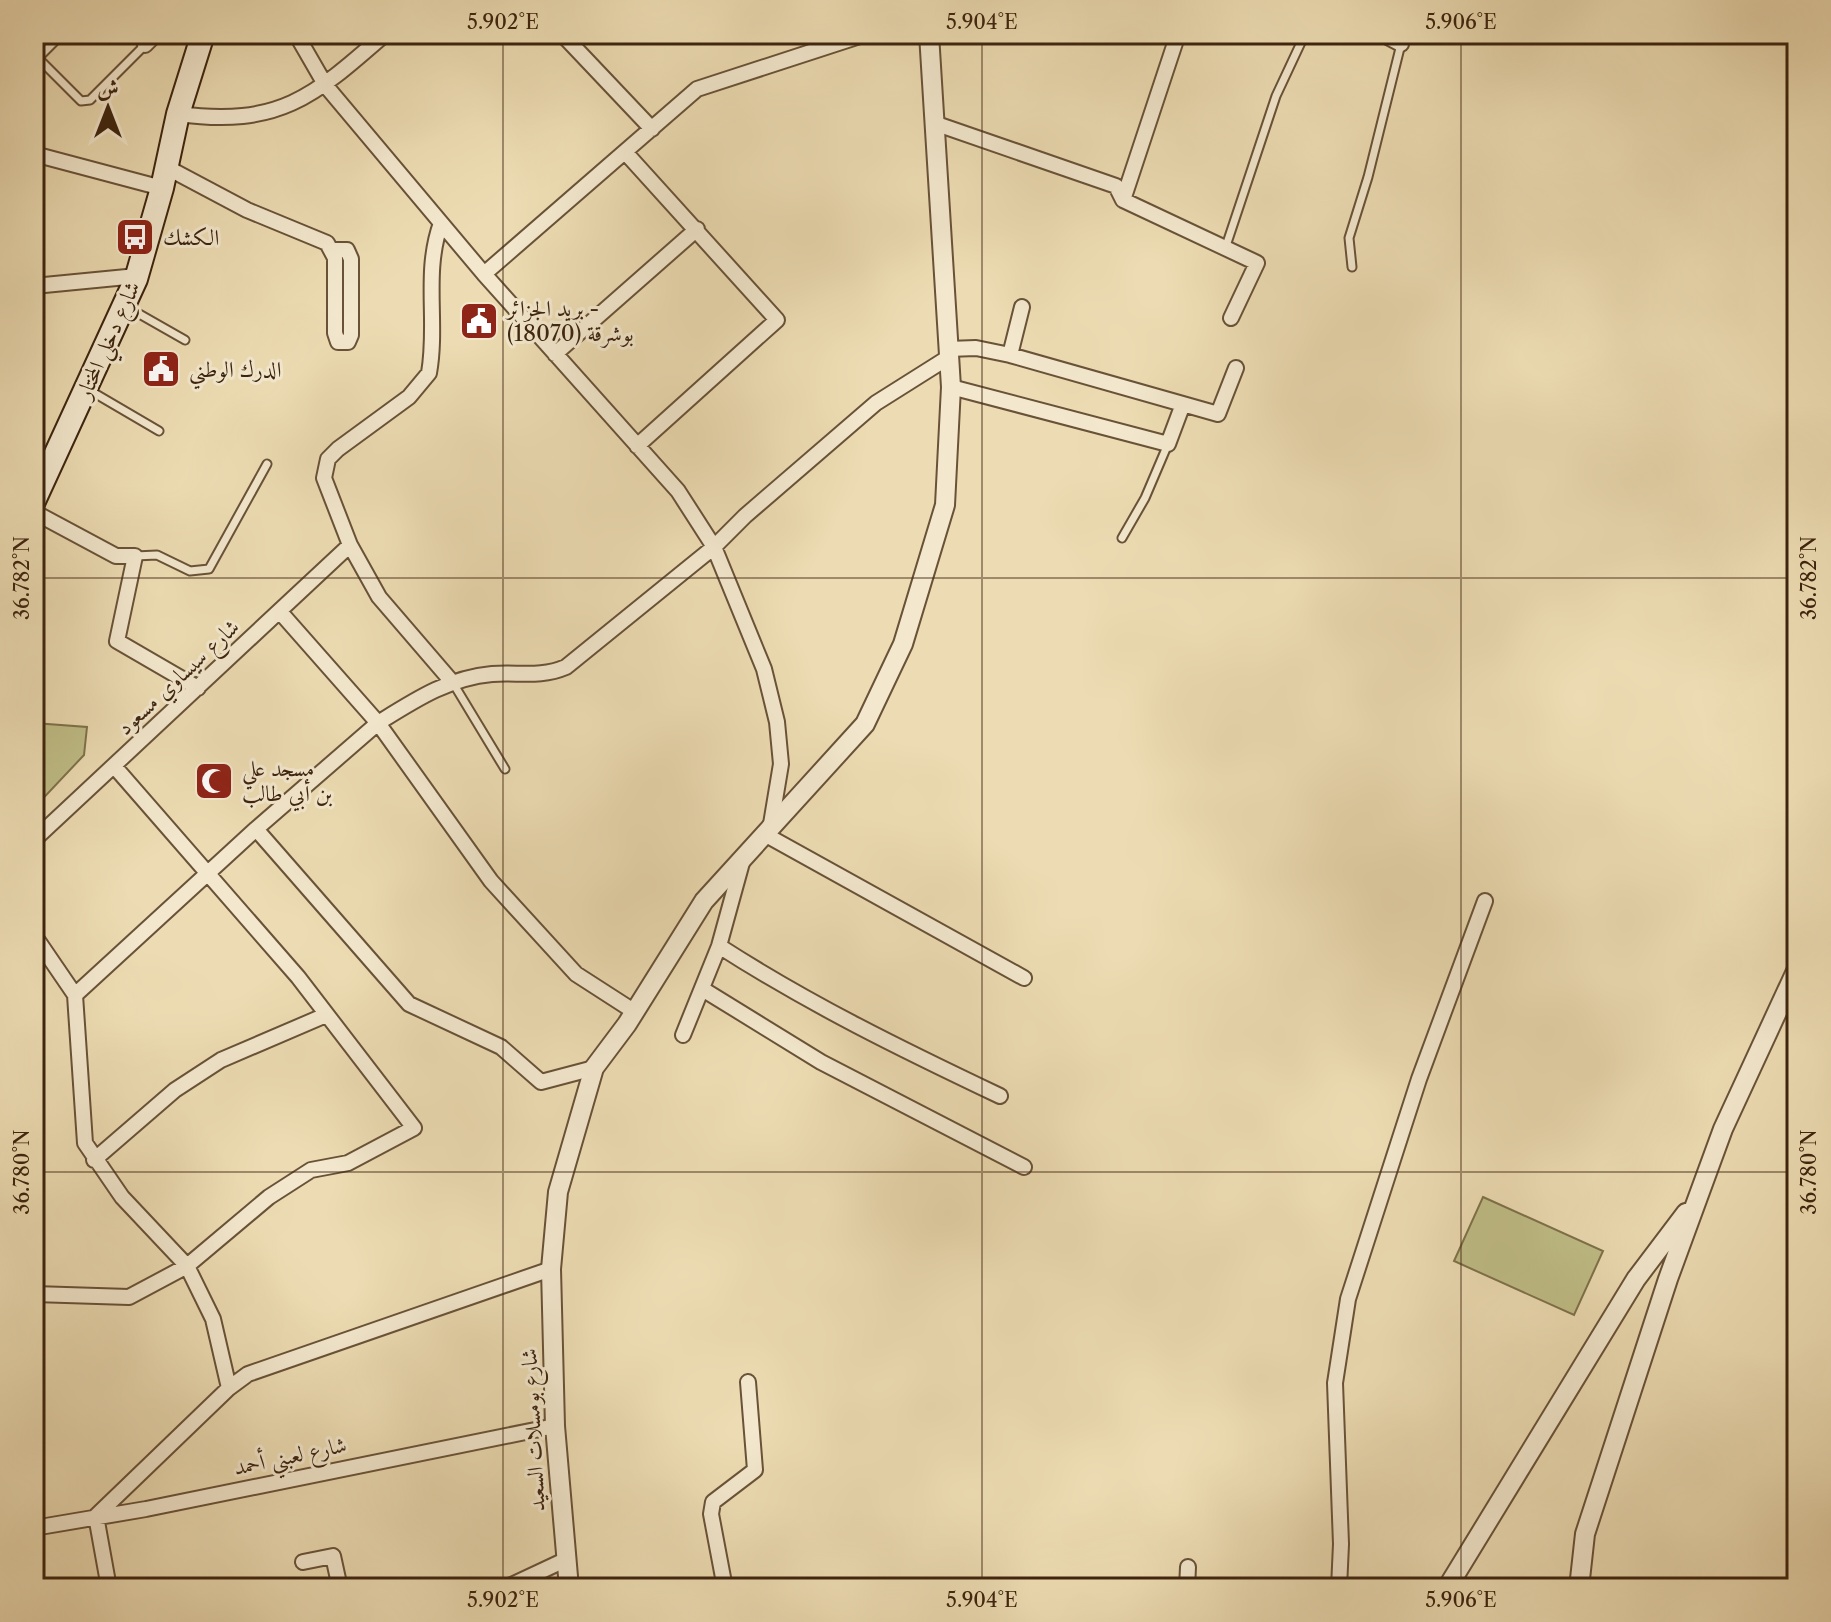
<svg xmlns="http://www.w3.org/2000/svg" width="1831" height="1622" font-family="'Libre Caslon Text',Amiri,serif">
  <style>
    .garden { fill: #c0be87; stroke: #7e714b; stroke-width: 2 }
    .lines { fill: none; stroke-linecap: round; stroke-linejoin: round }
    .service-casing { stroke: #695238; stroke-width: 11 }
    .minor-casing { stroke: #695238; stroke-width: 18 }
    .tertiary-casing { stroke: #695238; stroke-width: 22 }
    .secondary-casing { stroke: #3d240f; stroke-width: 26 }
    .service { stroke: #f3e8ce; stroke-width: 7 }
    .minor { stroke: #f3e8ce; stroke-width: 14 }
    .tertiary { stroke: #f3e8ce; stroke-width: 18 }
    .secondary { stroke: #f3e8ce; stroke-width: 22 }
    .ticks { fill: none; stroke: #3d240f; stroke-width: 2; stroke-opacity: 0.45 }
    .labels { text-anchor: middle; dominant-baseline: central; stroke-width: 6; stroke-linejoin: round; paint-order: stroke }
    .poi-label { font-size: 22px; fill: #3d240f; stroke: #f3e8ce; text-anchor: start }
    .street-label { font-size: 22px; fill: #3d240f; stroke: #f3e8ce }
    .neatline { fill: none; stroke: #3d240f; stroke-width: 3 }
    .ticks-label { font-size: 20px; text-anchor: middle; fill: #3d240f }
  </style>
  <rect width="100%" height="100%" fill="#eddcb3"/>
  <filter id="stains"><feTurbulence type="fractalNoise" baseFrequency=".0025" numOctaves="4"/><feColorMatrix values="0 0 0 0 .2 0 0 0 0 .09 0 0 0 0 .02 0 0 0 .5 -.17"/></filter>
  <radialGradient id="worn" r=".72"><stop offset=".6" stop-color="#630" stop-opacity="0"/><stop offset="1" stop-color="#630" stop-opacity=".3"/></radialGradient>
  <!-- garden -->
  <path class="garden" d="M34,723L87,727L84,755L34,808Z
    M1483,1197L1603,1251L1574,1315L1454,1261Z"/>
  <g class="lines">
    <defs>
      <path id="service" d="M62,34L41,55L40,60L81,101L90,100L145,45
        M1226,246L1276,96L1305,34
        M1352,267L1349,238L1368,177L1401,44
        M127,307L185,340
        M89,390L159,431
        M1122,538L1145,498L1168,444
        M135,556L157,555L190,571L209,569L267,464
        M453,683L505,769"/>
      <path id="minor" d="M296,34L326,86L484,274L678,491L714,547L764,669L777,722L781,764L770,830
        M562,34L652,129
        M1382,34L1401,44L1403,34
        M145,45L156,34
        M178,114C279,127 312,98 385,34
        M934,123L1116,186L1123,200L1257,263L1231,318
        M625,152L777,320L637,446
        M34,154L162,188
        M166,167L247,210L327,243L335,258V333L338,342H348L351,335V259L347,250H332
        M1123,200L1178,34
        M441,223C423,273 438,322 429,373L409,397L338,449L328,459L324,478L350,545L379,597L453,683
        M484,274L697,89L866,34
        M34,286L137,276
        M948,349L976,348L1010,355L1218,414L1236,368
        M555,354L697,229
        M1010,355L1022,307
        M951,387L1168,444L1183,404
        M34,512L116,556H135L117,641L198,688
        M256,829L409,1004L501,1047L541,1082L594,1068
        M766,835L1024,978
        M34,840L350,545
        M34,935L75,995L85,1143L122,1197L187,1266L213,1319L229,1388
        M719,946C809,1004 903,1050 1000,1096
        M704,990L821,1062L1024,1167
        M75,995L256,829L378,723L281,613
        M635,1012L576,974L491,881L378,723C415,700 448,678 492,674C519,672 540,678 566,667L714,547L745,516L876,403L949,357
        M683,1035L719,946L743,859
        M94,1160L175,1090L221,1060L326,1015
        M34,1294L129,1297L187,1266L269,1197L311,1170L348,1163L414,1128L298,977L114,766
        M34,1528L146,1509L555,1426
        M303,1562L333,1556L340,1588
        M109,1588L96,1516L229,1388L248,1374L551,1269
        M505,1588L565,1560
        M725,1588L711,1514L713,1502L755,1470L748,1382
        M1187,1588L1188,1567
        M1339,1588L1341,1544L1335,1383L1348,1299L1419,1079L1485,901"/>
      <path id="tertiary" d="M569,1588L555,1426L551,1269L558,1192L594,1068L627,1024L704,901L865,724L903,644L945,505L951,387L929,34
        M1447,1588L1636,1279L1686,1213
        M1579,1588L1585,1534L1668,1279L1723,1129L1797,969"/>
      <path id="secondary" d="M34,501L136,279L162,188L178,114L203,34"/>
    </defs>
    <!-- service casing -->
    <use href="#service" class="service-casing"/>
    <!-- minor casing -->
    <use href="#minor" class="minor-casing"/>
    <!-- tertiary casing -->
    <use href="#tertiary" class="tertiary-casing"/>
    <!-- secondary casing -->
    <use href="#secondary" class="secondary-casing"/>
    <!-- service -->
    <use href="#service" class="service"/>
    <!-- minor -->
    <use href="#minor" class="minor"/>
    <!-- tertiary -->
    <use href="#tertiary" class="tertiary"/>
    <!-- secondary -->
    <use href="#secondary" class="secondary"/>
  </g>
  <!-- ticks -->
  <path class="ticks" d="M503,34V1588M982,34V1588M1461,34V1588M34,578H1797M34,1172H1797"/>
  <!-- icons -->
  <defs>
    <symbol id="bus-square" viewBox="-11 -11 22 22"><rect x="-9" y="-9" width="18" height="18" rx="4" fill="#8f2418" stroke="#f3e8ce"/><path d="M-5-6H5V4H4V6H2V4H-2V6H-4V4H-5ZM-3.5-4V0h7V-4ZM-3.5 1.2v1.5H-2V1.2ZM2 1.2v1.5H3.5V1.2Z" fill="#fff"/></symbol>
    <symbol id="civic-square" viewBox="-11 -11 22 22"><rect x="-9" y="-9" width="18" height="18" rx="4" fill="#8f2418" stroke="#f3e8ce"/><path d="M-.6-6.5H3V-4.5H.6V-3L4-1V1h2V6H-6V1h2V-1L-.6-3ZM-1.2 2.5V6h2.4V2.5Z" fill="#fff"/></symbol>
    <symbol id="mosque-square" viewBox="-11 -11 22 22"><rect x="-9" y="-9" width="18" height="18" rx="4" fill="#8f2418" stroke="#f3e8ce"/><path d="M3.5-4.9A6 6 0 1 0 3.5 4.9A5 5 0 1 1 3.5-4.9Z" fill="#fff"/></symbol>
  </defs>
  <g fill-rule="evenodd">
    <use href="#bus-square" x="113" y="215" width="44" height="44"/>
    <use href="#civic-square" x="457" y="299" width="44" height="44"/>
    <use href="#civic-square" x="139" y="347" width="44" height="44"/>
    <use href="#mosque-square" x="192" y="759" width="44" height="44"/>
  </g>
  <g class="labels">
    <!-- poi labels -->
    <g class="poi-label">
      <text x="163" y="237">الكشك</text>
      <text x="507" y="308">بريد الجزائر -<tspan x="507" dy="25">بوشرقة (18070)</tspan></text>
      <text x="189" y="369">الدرك الوطني</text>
      <text x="242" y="768">مسجد علي<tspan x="242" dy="25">بن أبي طالب</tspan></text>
    </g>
    <!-- street labels -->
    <g class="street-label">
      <text transform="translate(108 340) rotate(-66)">شارع دخلي المختار</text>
      <text transform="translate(178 677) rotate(-43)">شارع سيساوي مسعود</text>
      <text transform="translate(533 1430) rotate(-93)">شارع بومسلات السعيد</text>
      <text transform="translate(290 1456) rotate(-12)">شارع لعبني أحمد</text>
    </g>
  </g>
  <!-- margin -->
  <rect width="1831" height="1622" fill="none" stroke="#eddcb3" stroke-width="88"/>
  <!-- north arrow -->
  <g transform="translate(108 108)" stroke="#f3e8ce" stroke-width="6" paint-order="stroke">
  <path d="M0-6L14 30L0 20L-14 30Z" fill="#3d240f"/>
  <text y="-12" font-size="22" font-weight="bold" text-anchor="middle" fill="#3d240f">ش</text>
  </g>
  <rect x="44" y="44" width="1743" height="1534" class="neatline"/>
  <g class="ticks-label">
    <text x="503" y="29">5.902°E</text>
    <text x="982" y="29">5.904°E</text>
    <text x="1461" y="29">5.906°E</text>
    <text transform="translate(22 578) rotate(-90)" y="7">36.782°N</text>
    <text transform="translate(1809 578) rotate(-90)" y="7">36.782°N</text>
    <text transform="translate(22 1172) rotate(-90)" y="7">36.780°N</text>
    <text transform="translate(1809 1172) rotate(-90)" y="7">36.780°N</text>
    <text x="503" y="1607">5.902°E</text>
    <text x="982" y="1607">5.904°E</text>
    <text x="1461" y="1607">5.906°E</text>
  </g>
  <rect width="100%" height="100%" filter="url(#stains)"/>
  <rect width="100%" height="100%" fill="url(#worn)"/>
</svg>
